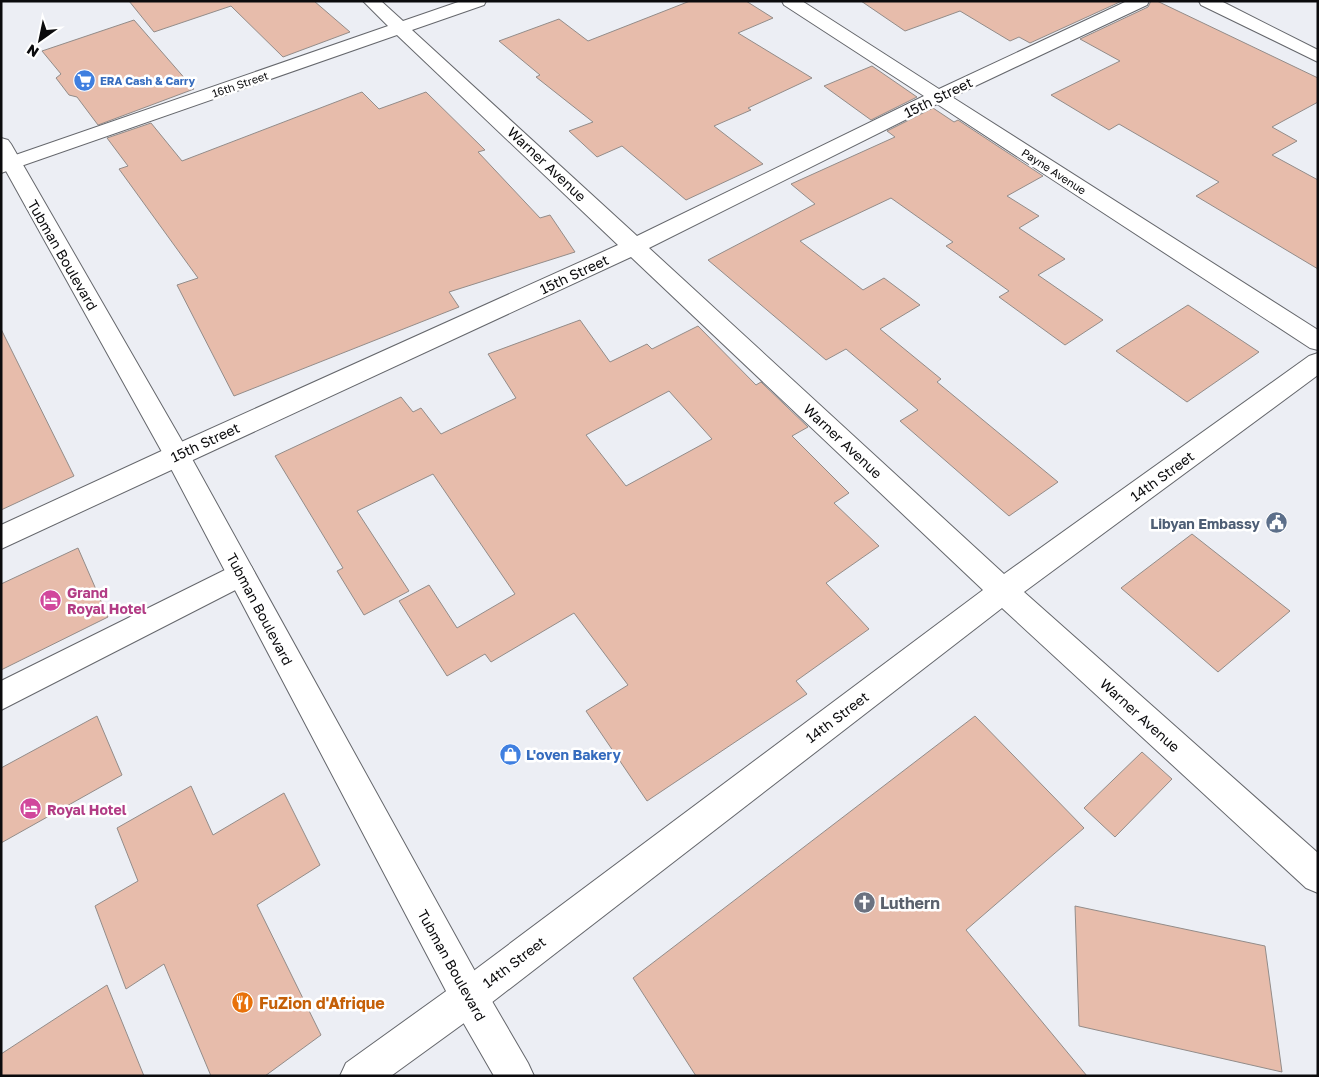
<svg xmlns="http://www.w3.org/2000/svg" width="1319" height="1077" font-family="'Golos Text',sans-serif">
  <style>
    .building { fill: #e7bcab; stroke: #938c89; fill-rule: evenodd }
    .lines { fill: none; stroke-linecap: round; stroke-linejoin: round }
    .minor-casing { stroke: #65676c; stroke-width: 2 }
    .highway-casing { stroke: #65676c; stroke-width: 2 }
    .minor { fill: #fff; fill-rule: evenodd }
    .highway { fill: #fff; fill-rule: evenodd }
    .labels { text-anchor: middle; dominant-baseline: central; stroke-width: 5; stroke-linejoin: round; paint-order: stroke }
    .far-shop-label { font-size: 11px; font-weight: bold; fill: #366cbe; stroke: #fff; text-anchor: start }
    .far-street-label { font-size: 11px; fill: #0b0b0d; stroke: #fff }
    .street-label { font-size: 14px; fill: #0b0b0d; stroke: #fff }
    .service-label { font-size: 14px; font-weight: bold; fill: #4e5e75; stroke: #fff; text-anchor: end }
    .hotel-label { font-size: 14px; font-weight: bold; fill: #b23c85; stroke: #fff; text-anchor: start }
    .shop-label { font-size: 14px; font-weight: bold; fill: #366cbe; stroke: #fff; text-anchor: start }
    .near-worship-label { font-size: 16px; font-weight: bold; fill: #5b616d; stroke: #fff; text-anchor: start }
    .near-food-label { font-size: 16px; font-weight: bold; fill: #c56008; stroke: #fff; text-anchor: start }
  </style>
  <rect width="100%" height="100%" fill="#eceef4"/>
  <!-- building -->
  <path class="building" d="M129,1H314L350,32L283,57L231,6L154,32Z
    M690,1H746L773,18L738,33L812,78L748,108L751,110L714,126L763,164L686,200L622,146L597,157L569,131L593,122L536,77L540,75L499,41L559,19L588,41Z
    M861,1H1122L1030,43L1019,37L1010,41L960,11L905,31Z
    M1151,1H1157L1318,78V102L1272,127L1297,141L1272,155L1318,180V269L1196,196L1219,182L1119,124L1109,130L1051,95L1120,61L1080,39L1148,7Z
    M134,20L194,89L98,125L77,97L69,95L56,78L61,74L42,51Z
    M872,66L917,97L871,120L824,86Z
    M362,92L379,109L426,92L485,150L478,152L540,218L550,215L575,252L449,292L459,307L234,396L177,285L198,278L119,169L128,166L107,138L151,123L182,161Z
    M933,108L954,122L958,120L1043,176L1007,196L1039,216L1019,228L1065,259L1038,275L1103,320L1065,345L999,297L1009,291L946,246L953,242L891,198L800,241L863,290L884,278L920,305L880,329L941,379L937,382L1058,482L1009,516L900,421L918,410L846,349L826,360L708,260L815,204L791,184L895,137L887,131Z
    M1188,305L1259,352L1187,402L1116,351Z
    M580,320L610,362L647,344L652,349L698,326L756,385L761,382L808,427L792,436L849,493L834,503L879,546L826,583L869,629L796,681L807,694L647,801L586,711L628,685L574,613L491,662L485,654L447,676L399,601L429,585L457,628L515,594L433,474L357,511L409,591L364,615L337,571L343,568L275,456L401,397L413,412L421,408L441,434L516,398L488,354ZM669,391L712,439L626,486L586,435Z
    M1,329L74,476L1,510Z
    M1192,534L1290,611L1218,672L1121,588Z
    M78,548L108,617L1,670V584Z
    M97,716L122,775L1,843V768Z
    M975,716L1084,828L966,930L1087,1076H696L633,978Z
    M1142,752L1172,779L1115,837L1084,808Z
    M191,786L213,835L284,793L320,865L257,905L321,1035L265,1076H211L164,964L126,989L95,906L138,881L117,828Z
    M1075,906L1265,946L1282,1072L1079,1026Z
    M107,985L144,1076H1V1054Z"/>
  <g class="lines">
    <defs>
      <path id="minor" d="M363,1H381L403,21L461,1H486L484,5L412,30L637,236L924,96L784,5L782,1H802L939,89L1127,1H1149L1147,5L952,97L1318,330V350L1310,348L937,104L649,248L1004,574L1309,356L1318,353V375L1024,592L1318,853V893L1306,888L1002,608L482,1010L391,1076H340L346,1063L456,984L983,590L631,257L1,549V525L168,448L618,245L397,35L1,173V160L388,26Z
        M1199,1H1221L1318,50V62L1201,5Z
        M241,562L251,566L255,574L251,582L1,710V681Z"/>
      <path id="highway" d="M1,138L8,140L11,144L186,448L482,984L528,1063L534,1076H494L456,1010L167,461L1,162Z"/>
    </defs>
    <!-- minor casing -->
    <use href="#minor" class="minor-casing"/>
    <!-- highway casing -->
    <use href="#highway" class="highway-casing"/>
    <!-- minor -->
    <use href="#minor" class="minor"/>
    <!-- highway -->
    <use href="#highway" class="highway"/>
  </g>
  <!-- icons -->
  <defs>
    <symbol id="supermarket-disc" viewBox="-11 -11 22 22"><circle r="9.5" fill="#3f7fe0" stroke="#fff"/><path d="M-6-5.5h2.5l.6 2H6L4.5 2H-2.5L-4.4-4H-6ZM-1.5 3.2a1.3 1.3 0 1 0 .1 0ZM3 3.2a1.3 1.3 0 1 0 .1 0Z" fill="#fff"/></symbol>
    <symbol id="civic-disc" viewBox="-11 -11 22 22"><circle r="9.5" fill="#5c6f8a" stroke="#fff"/><path d="M-.6-6.5H3V-4.5H.6V-3L4-1V1h2V6H-6V1h2V-1L-.6-3ZM-1.2 2.5V6h2.4V2.5Z" fill="#fff"/></symbol>
    <symbol id="hotel-disc" viewBox="-11 -11 22 22"><circle r="9.5" fill="#d1479c" stroke="#fff"/><path d="M-6-4.5h1.5V1H6V5H4.5V3h-9V5H-6ZM-4 0a1.8 1.8 0 1 1 3.6 0ZM.5 0V-2.5h3Q6-2.5 6 0Z" fill="#fff"/></symbol>
    <symbol id="shop-disc" viewBox="-11 -11 22 22"><circle r="9.5" fill="#3f7fe0" stroke="#fff"/><path d="M-5-2.5h2.3a2.7 3.5 0 0 1 5.4 0H5L5.5 6h-11ZM-1.5-2.5h3a1.5 2.3 0 0 0-3 0Z" fill="#fff"/></symbol>
    <symbol id="church-disc" viewBox="-11 -11 22 22"><circle r="9.5" fill="#6b7280" stroke="#fff"/><path d="M-1.2-6h2.4v3.5h3.3v2.4h-3.3V6h-2.4V-.1h-3.3v-2.4h3.3Z" fill="#fff"/></symbol>
    <symbol id="restaurant-disc" viewBox="-11 -11 22 22"><circle r="9.5" fill="#e8710a" stroke="#fff"/><path d="M-5-6h1v4h1v-4h1v4h1v-4h1v5L-1.5 .5V6h-2V.5L-5-1ZM5-6V6H3V1.5H1.5Q1.5-4 5-6Z" fill="#fff"/></symbol>
  </defs>
  <g fill-rule="evenodd">
    <use href="#supermarket-disc" x="72" y="68" width="25" height="25"/>
    <use href="#civic-disc" x="1264" y="510" width="25" height="25"/>
    <use href="#hotel-disc" x="38" y="588" width="25" height="25"/>
    <use href="#shop-disc" x="498" y="742" width="25" height="25"/>
    <use href="#hotel-disc" x="18" y="796" width="25" height="25"/>
    <use href="#church-disc" x="852" y="890" width="25" height="25"/>
    <use href="#restaurant-disc" x="230" y="990" width="25" height="25"/>
  </g>
  <g class="labels">
    <!-- far-shop labels -->
    <g class="far-shop-label">
      <text x="100" y="80">ERA Cash &amp; Carry</text>
    </g>
    <!-- far-street labels -->
    <g class="far-street-label">
      <text transform="translate(240 84) rotate(-19)">16th Street</text>
      <text transform="translate(1054 171) rotate(33)">Payne Avenue</text>
    </g>
    <!-- street labels -->
    <g class="street-label">
      <text transform="translate(938 97) rotate(-26)">15th Street</text>
      <text transform="translate(547 164) rotate(43)">Warner Avenue</text>
      <text transform="translate(63 255) rotate(60)">Tubman Boulevard</text>
      <text transform="translate(574 274) rotate(-25)">15th Street</text>
      <text transform="translate(843 441) rotate(43)">Warner Avenue</text>
      <text transform="translate(205 442) rotate(-25)">15th Street</text>
      <text transform="translate(1162 476) rotate(-36)">14th Street</text>
      <text transform="translate(260 609) rotate(62)">Tubman Boulevard</text>
      <text transform="translate(1140 715) rotate(42)">Warner Avenue</text>
      <text transform="translate(837 717) rotate(-37)">14th Street</text>
      <text transform="translate(514 962) rotate(-37)">14th Street</text>
      <text transform="translate(452 965) rotate(61)">Tubman Boulevard</text>
    </g>
    <!-- service labels -->
    <g class="service-label">
      <text x="1260" y="523">Libyan Embassy</text>
    </g>
    <!-- hotel labels -->
    <g class="hotel-label">
      <text x="67" y="592">Grand<tspan x="67" dy="16">Royal Hotel</tspan></text>
      <text x="47" y="809">Royal Hotel</text>
    </g>
    <!-- shop labels -->
    <g class="shop-label">
      <text x="526" y="754">L'oven Bakery</text>
    </g>
    <!-- near-worship labels -->
    <g class="near-worship-label">
      <text x="880" y="903">Luthern</text>
    </g>
    <!-- near-food labels -->
    <g class="near-food-label">
      <text x="259" y="1003">FuZion d'Afrique</text>
    </g>
  </g>
  <!-- border -->
  <rect width="1319" height="1077" fill="none" stroke="#0b0b0d" stroke-width="5"/>
  <!-- north arrow -->
  <g transform="translate(40 40) rotate(213)" stroke="#ffffff" stroke-width="4" paint-order="stroke">
  <path d="M0-4L9 19L0 12L-9 19Z" fill="#0b0b0d"/>
  <text y="-8" font-size="14" font-weight="bold" text-anchor="middle" fill="#0b0b0d">N</text>
  </g>
</svg>
